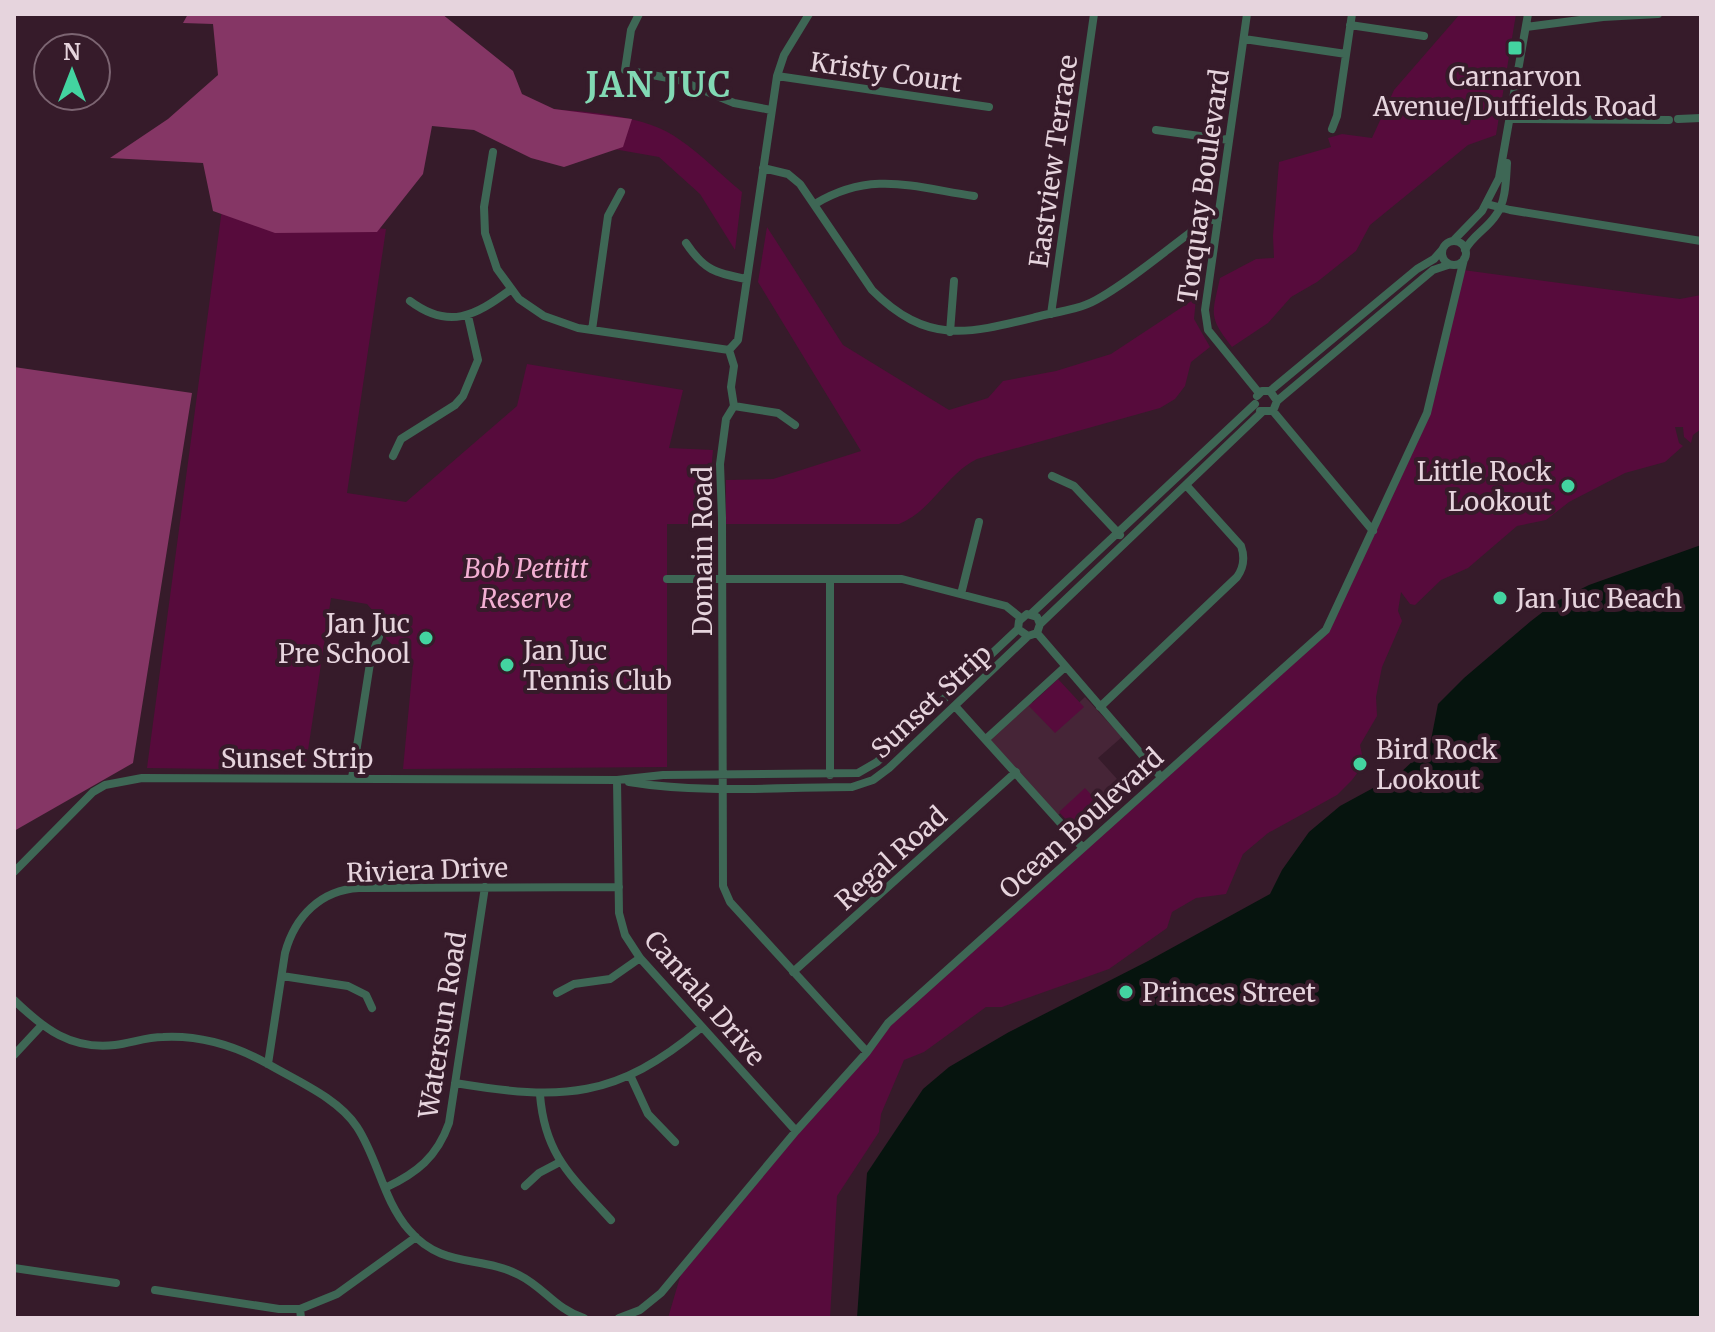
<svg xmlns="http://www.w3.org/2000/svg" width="1715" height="1332" font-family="Merriweather,serif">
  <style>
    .built { fill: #462537 }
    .green { fill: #570b3c }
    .forest { fill: #853665 }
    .water { fill: #06140e }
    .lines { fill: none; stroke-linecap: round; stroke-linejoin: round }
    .minor { stroke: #3e6755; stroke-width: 8 }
    .poi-dot { fill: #43d4a0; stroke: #361b2a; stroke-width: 3 }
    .labels { text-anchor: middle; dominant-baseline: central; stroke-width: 8; stroke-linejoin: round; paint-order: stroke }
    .street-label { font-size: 26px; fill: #e6d4dd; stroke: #361b2a }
    .poi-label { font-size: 26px; fill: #e6d4dd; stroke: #361b2a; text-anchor: start }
    .park-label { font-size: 26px; font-style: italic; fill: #f3afd3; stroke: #361b2a }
    .district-label { font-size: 34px; font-weight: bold; letter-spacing: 2px; fill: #82d9b4; stroke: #361b2a }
  </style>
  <rect width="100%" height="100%" fill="#361b2a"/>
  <!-- built -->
  <path class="built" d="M1085,697L1122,737L1098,758L1127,790L1103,810L1085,791L1058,815L989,740L1031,701L1054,726Z"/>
  <!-- green -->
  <path class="green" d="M1460,14H1516L1496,135L1468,145L1370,225L1356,251L1317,282L1291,297L1268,323L1232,347C1208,316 1212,315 1220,278L1256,259L1274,258L1273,236L1279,162L1331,147L1328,138L1342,134L1372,138L1394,90Z
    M550,109C589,112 647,115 680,140C702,155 721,175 742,192L735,250L700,194L659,157L608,148Z
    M222,209L386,229L347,493L406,502L517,406L527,364L683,390L669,448L713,450L711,472L714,524H667V767L403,769L413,664L386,639L382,621L367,604L331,598L305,770L147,768Z
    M767,227L843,345L949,410L988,398L1003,381L1056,371L1111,354L1196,298L1194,319L1210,347L1191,362L1185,386L1175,399L1160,408L977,459C946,474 932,511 899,524H726V480L773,479L861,451L758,282Z
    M1463,270L1680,299L1701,295V429L1693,435L1691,443L1684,437L1683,427H1675L1679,443L1683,446L1665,462L1625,473L1569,502L1546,520L1517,526L1468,568L1441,580L1415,605L1410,604L1401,592L1398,611L1402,621L1382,667L1376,697L1377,716L1360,745L1364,764L1352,780L1337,795L1268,833L1243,854L1226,894L1196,898L1172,912L1167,928L1109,969L1002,1007H986L924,1052L904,1060L881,1114L879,1132L837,1196L830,1318H668L683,1267L876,1036L1326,630L1420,431Z
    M1058,679L1084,707L1055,733L1029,706Z
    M1085,788L1108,813L1082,837L1059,812Z"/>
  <!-- forest -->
  <path class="forest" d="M188,14H442L513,71L522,94L554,109L632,119L623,147L564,167L531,158L474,130L432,126L423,174L377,232L275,233L213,211L203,163L110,158L168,119L218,75L213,24L183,23Z
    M14,367L192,393L133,763L14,831Z"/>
  <!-- water -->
  <path class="water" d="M1701,545V1318H857L867,1173L923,1089L949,1067L1009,1032L1148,961L1270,894L1282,870L1309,832L1340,806L1399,774L1430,745L1438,704L1464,678L1531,621L1557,601L1589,585Z"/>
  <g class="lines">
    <!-- minor -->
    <path class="minor" d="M639,14L631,30L625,70L679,80L734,103L771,110
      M809,14L784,55L777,76L738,340L729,350L734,366L731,387L734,406L726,419L720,464L722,518L723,886L730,902L867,1052
      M1247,14L1205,310L1208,330L1259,393
      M1350,25L1424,36
      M1526,27L1603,17L1658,14
      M1244,39L1346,54
      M777,76L989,107
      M1510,119L1669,120
      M1678,119L1701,118
      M1332,129L1337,116L1352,14
      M1156,130L1229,140
      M493,152L484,207L485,233L497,269L519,299L544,316L578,328L729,350
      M763,168L788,174L800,184L872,290C927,345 968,334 1036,317C1056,312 1078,310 1096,300C1131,281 1172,245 1206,221L1218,219
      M815,204C871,170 913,187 974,196
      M1487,204L1510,210L1701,241
      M1453,241L1482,211L1499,178L1528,14
      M1442 253a12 12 0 1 1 24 0a12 12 0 1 1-24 0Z
      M686,243C704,270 715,273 746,279
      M1465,250C1473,235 1487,229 1496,215C1506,202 1506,179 1507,163
      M410,301C449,330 475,316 510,290
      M1051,314L1094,14
      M592,330L608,216L621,192
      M950,332L954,281
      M1270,391L1417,269L1434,259L1442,250
      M1257,396L1262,391H1270L1277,401
      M734,406L778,413L795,425
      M1260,411H1273L1277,401L1433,270L1448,265
      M1273,411L1373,531
      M393,456L401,439L455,405L463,396L478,360L468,316
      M1052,476L1074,486L1120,535
      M667,579H902L1006,606L1021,618
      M961,594L979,522
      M1031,614L1255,404
      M1040,624L1037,617L1027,614L1019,621L1018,629L1028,636L1037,633L1040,624L1262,412
      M1037,633L1161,777
      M955,706L1083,848
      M1100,707L1237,577C1244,567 1245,557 1241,546L1186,485
      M986,739L1065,667
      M830,775V580
      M352,778L371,657L379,637
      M617,780L619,913L625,935L640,958L796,1131
      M629,782C702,794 779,787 852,787L873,780L889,768L1028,636
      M14,872L93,792L105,785L142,778L617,780L663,775L858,773L877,762L1018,629
      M793,972L1016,772
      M282,976L348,986L366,995L372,1008
      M557,993L574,984L610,979L640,958
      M14,1000C44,1029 71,1050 115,1045C131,1043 147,1037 163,1037C201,1035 236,1046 268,1064C297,1081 338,1098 357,1127C378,1159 383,1200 409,1230C442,1269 481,1255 519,1275C545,1288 555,1309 584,1318
      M14,1055L41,1026
      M268,1064L285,953C295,916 321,890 359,888L619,887
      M630,1075L648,1114L675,1142
      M455,1083C563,1101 616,1099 702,1027
      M540,1095C545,1156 572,1177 611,1220
      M525,1186L539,1173L560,1162
      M385,1188C417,1173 437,1157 449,1123L485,887
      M14,1268L116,1283
      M155,1290L279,1309H300
      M301,1318L300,1309L337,1294L416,1237
      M619,1318L640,1310L661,1293L796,1131L867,1052L888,1023L1326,630L1427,413L1464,259"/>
  </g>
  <!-- markers -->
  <g class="poi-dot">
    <rect x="1507" y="40" width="16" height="16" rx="4"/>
    <circle cx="1568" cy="486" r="8"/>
    <circle cx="1500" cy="598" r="8"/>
    <circle cx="426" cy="638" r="8"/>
    <circle cx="507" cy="665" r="8"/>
    <circle cx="1360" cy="764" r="8"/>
    <circle cx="1126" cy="992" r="8"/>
  </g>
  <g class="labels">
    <!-- street labels -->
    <g class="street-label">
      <text transform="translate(886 72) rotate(8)">Kristy Court</text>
      <text transform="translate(1053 161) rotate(-82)">Eastview Terrace</text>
      <text transform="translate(1203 186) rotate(-82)">Torquay Boulevard</text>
      <text transform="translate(702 551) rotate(-90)">Domain Road</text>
      <text transform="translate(931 701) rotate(-43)">Sunset Strip</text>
      <text x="297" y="758">Sunset Strip</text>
      <text transform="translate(1081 823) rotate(-42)">Ocean Boulevard</text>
      <text transform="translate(891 858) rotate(-42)">Regal Road</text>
      <text transform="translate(427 870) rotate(-2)">Riviera Drive</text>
      <text transform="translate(705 998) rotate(49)">Cantala Drive</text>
      <text transform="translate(442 1025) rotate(-81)">Watersun Road</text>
    </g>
    <!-- poi labels -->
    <g class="poi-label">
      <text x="1515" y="76" text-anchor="middle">Carnarvon<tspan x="1515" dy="30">Avenue/Duffields Road</tspan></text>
      <text x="1552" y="471" text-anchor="end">Little Rock<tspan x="1552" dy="30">Lookout</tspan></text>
      <text x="1516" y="598">Jan Juc Beach</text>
      <text x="410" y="623" text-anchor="end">Jan Juc<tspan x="410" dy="30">Pre School</tspan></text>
      <text x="523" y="650">Jan Juc<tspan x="523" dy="30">Tennis Club</tspan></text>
      <text x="1376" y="749">Bird Rock<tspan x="1376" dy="30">Lookout</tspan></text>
      <text x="1142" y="992">Princes Street</text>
    </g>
    <!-- park labels -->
    <g class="park-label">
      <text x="526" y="568">Bob Pettitt<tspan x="526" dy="30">Reserve</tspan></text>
    </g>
    <!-- district labels -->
    <g class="district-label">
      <text x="659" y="85">JAN JUC</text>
    </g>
  </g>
  <!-- border -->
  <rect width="1715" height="1332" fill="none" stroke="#e6d4dd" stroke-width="32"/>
  <!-- north arrow -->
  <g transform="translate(72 72)"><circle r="38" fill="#361b2a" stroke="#7c6572" stroke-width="2"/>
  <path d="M0-6L14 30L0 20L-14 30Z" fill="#43d4a0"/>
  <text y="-12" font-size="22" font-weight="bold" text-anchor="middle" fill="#e6d4dd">N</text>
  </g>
</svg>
